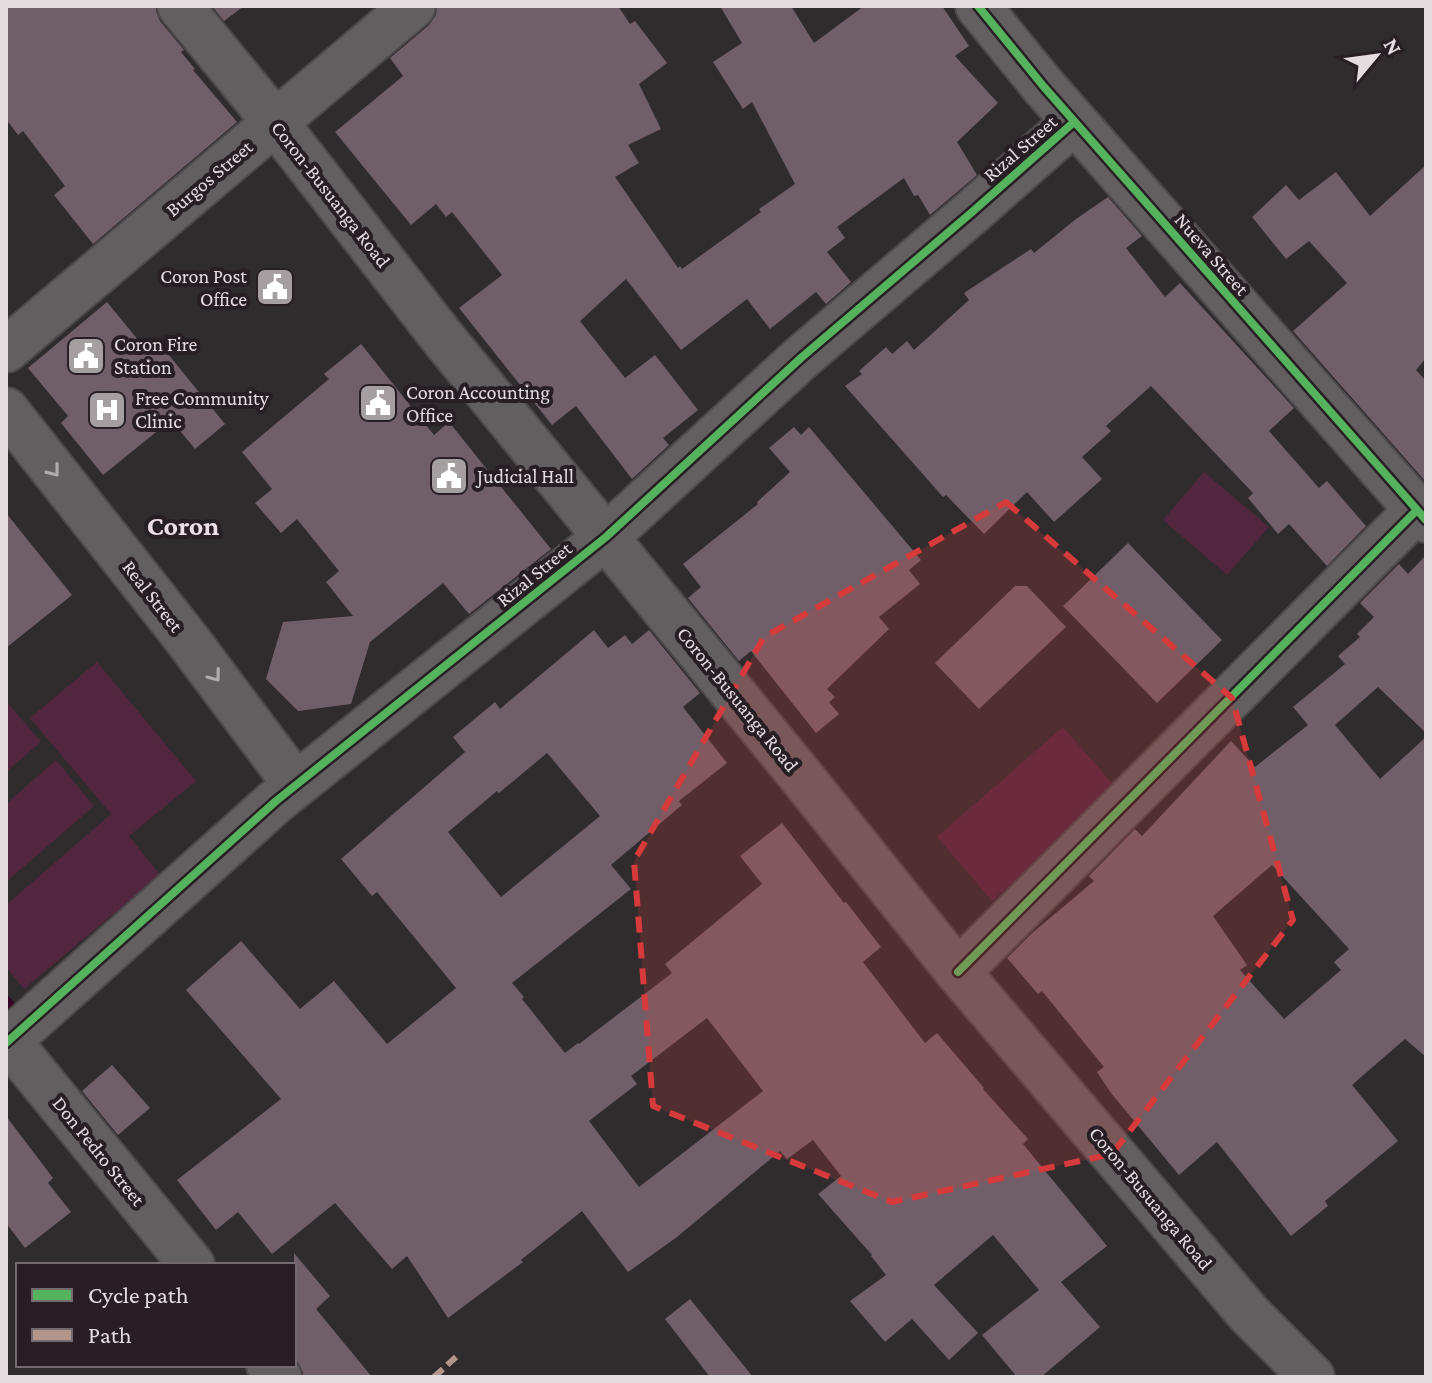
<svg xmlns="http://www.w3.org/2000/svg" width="1432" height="1383" font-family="'Crimson Pro',serif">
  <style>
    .green { fill: #52273e }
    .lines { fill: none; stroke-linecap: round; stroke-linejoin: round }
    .stream { stroke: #350424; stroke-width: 12 }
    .building { fill: #705f68; fill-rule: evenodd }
    .minor-casing { stroke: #4d484a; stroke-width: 48 }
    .tertiary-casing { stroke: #4d484a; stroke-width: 48 }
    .secondary-casing { stroke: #4d484a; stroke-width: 48 }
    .minor { stroke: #635f61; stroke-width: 44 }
    .tertiary { stroke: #635f61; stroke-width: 44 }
    .secondary { stroke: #635f61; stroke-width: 44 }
    .quiet { stroke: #b2968c; stroke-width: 6; stroke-dasharray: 12 6; stroke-linecap: butt }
    .cycleway-casing { stroke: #281f24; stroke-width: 13 }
    .cycleway { stroke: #56b35d; stroke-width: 8 }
    .oneway { stroke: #b0abad }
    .marked { fill: #d73a3a; fill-opacity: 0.2; stroke: #d73a3a; stroke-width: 6; stroke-dasharray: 16 10; stroke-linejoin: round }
    .labels { text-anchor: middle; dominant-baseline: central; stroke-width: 8; stroke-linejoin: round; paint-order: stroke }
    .street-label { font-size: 20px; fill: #e4dde0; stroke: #281f24 }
    .poi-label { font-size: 20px; fill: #e4dde0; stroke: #281f24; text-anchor: start }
    .district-label { font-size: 28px; font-weight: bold; fill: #ecdfe5; stroke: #281f24 }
  </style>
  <rect width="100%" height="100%" fill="#302b2d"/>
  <!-- green -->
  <path class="green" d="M1204,472L1269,527L1227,575L1163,520Z
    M97,662L196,781L129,836L160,875L24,989L6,967V905L111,814L30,718Z
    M6,701L41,742L6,772Z
    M1063,727L1118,790L992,901L937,837Z
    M56,760L94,806L6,882V804Z"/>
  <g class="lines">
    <!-- stream -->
    <path class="stream" d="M6,1002L17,1016"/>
  </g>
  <!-- building -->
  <path class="building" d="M6,6H156V11L160,21L184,50L181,52L195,69L193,70L237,122L93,244L54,195L65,186L23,131L18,135L6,119Z
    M212,6H244L224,21Z
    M437,6H618L630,24L635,21L667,63L639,84L661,129L628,145L639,163L615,177L678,268L680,266L682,269L761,212L759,209L795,184L752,102L743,109L713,62L742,43L720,6H791L814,43L864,6H942L969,46L955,56L998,103L957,142L977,175L930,215L918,195L914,196L904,178L837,227L845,238L827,252L851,282L826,304L816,292L770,329L747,299L681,350L626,279L580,321L625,378L655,355L698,410L663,438L669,445L632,479L576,406L552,425L459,308L502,275L452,212L446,217L436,204L411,225L335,132L403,76L390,58L429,25L436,15Z
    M1426,165V358L1416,370L1426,381V482L1293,331L1347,283L1309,241L1286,259L1252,217L1286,185L1299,200L1336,172L1370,216Z
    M1108,197L1142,236L1126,248L1165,297L1180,283L1294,408L1269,431L1319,488L1327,481L1366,526L1327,566L1289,524L1278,534L1248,498L1253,493L1151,386L1106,426L1111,431L1082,457L1102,479L1054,522L1027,492L984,534L946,495L943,497L845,386L862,374L859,371L886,347L892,354L907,341L914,350L969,300L964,293L1031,249L1034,253L1076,219Z
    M107,302L148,352L159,343L225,424L195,449L171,420L103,475L61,423L68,416L28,368Z
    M361,344L434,435L449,422L551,549L469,614L443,583L370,642L351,704L298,711L266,679L283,622L353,616L326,582L339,571L297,519L281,533L255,503L272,489L242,452L329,379L324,374Z
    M794,427L801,435L809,427L921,560L909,570L920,584L879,617L889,629L827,689L835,697L829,702L839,714L816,733L751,651L739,661L688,598L701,587L683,564L758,504L757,502L790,472L769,448Z
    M6,513L72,595L6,648Z
    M1128,543L1222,640L1157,703L1063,606Z
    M1426,555V733L1378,687L1335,725L1380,779L1426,737V1057L1405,1039L1352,1085L1398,1141L1325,1201L1328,1206L1291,1236L1217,1142L1179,1175L1111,1093L1097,1072L1104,1067L1042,991L1038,994L1007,958L1031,934L1094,881L1089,876L1135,829L1142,836L1231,741L1255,767L1308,725L1293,707L1345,664L1338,656L1360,637L1357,634L1374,617L1360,603L1399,564L1408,574ZM1272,865L1349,949L1334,962L1341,970L1284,1019L1240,970L1247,965L1213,916Z
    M1015,586H1027L1066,627L979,709L935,663Z
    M594,630L608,648L625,635L632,644L649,630L700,693L683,707L727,763L679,801L682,805L611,865L631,889L512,983L524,997L522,999L565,1053L578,1043L579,1044L672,973L665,964L762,884L740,856L782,823L844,903L846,902L881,947L863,962L925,1043L937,1033L984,1088L983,1089L1028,1139L1023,1144L1107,1246L1061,1282L1100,1327L1041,1377H1017L982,1335L1039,1290L993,1235L934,1285L978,1333L949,1360L912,1319L885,1342L850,1301L886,1275L871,1256L872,1255L818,1194L841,1176L813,1140L787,1159L780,1151L677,1237L628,1272L582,1211L521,1260L523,1262L448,1318L407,1256L392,1269L335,1203L272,1254L238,1212L216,1230L177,1180L281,1099L186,990L241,941L300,1009L334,981L387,1044L456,988L377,892L372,896L341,859L465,752L453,737L495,702L500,709ZM547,753L600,816L501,897L448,832L497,791L499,793ZM707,1018L763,1091L639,1187L589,1121L637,1084L631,1076Z
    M112,1065L150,1108L118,1135L82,1091Z
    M6,1116L53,1178L48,1183L71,1212L25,1248L6,1223Z
    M294,1253L330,1296L316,1309L372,1377H303V1372L294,1356Z
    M690,1299L753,1377H710L665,1319Z"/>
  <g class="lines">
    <defs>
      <path id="minor" d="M6,350L413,6
        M6,410L186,638L296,785
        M958,972L1417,510
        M6,1038L192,1265
        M6,1043L276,801L606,537L802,357L971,213L1074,122
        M269,1365L279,1377"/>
      <path id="tertiary" d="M978,6L1044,87L1426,520"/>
      <path id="secondary" d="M180,6L275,122L442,337L804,780L958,972L1249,1314L1312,1377"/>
    </defs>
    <!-- minor casing -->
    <use href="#minor" class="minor-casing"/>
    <!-- tertiary casing -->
    <use href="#tertiary" class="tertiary-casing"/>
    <!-- secondary casing -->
    <use href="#secondary" class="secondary-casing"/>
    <!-- minor -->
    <use href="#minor" class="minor"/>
    <!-- tertiary -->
    <use href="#tertiary" class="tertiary"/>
    <!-- secondary -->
    <use href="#secondary" class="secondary"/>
    <!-- quiet -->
    <path class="quiet" d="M434,1377L456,1357"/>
    <defs>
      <path id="cycleway" d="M978,6L1044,87L1426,520
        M958,972L1417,510
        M6,1043L276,801L606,537L802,357L971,213L1074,122"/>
    </defs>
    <!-- cycleway casing -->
    <use href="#cycleway" class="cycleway-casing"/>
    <!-- cycleway -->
    <use href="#cycleway" class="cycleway"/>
  </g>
  <!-- one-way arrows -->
  <defs><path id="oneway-chevron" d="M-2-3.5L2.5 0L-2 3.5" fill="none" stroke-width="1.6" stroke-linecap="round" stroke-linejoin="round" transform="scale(2)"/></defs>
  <g class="oneway">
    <use href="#oneway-chevron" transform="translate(54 471) rotate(52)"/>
    <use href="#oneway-chevron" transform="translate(215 676) rotate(53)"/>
  </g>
  <!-- marked area -->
  <path class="marked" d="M1006,502L1232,698L1293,920L1112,1154L892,1202L653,1106L634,861L764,637Z"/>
  <!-- icons -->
  <defs>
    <symbol id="civic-square" viewBox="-11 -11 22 22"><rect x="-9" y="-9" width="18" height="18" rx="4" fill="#a59fa1" stroke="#281f24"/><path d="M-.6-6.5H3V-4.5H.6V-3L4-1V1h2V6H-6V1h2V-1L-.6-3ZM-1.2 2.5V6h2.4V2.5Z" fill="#fff"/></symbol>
    <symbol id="hospital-square" viewBox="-11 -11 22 22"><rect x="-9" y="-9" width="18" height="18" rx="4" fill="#a59fa1" stroke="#281f24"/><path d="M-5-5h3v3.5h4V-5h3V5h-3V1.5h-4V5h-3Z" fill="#fff"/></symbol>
  </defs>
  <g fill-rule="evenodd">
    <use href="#civic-square" x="253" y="265" width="44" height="44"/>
    <use href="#civic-square" x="64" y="334" width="44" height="44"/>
    <use href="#civic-square" x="356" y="381" width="44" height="44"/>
    <use href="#hospital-square" x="85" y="388" width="44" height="44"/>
    <use href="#civic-square" x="427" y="454" width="44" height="44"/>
  </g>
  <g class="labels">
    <!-- street labels -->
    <g class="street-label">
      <text transform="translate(1020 148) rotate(-41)">Rizal Street</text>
      <text transform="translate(209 178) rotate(-40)">Burgos Street</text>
      <text transform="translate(331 194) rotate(52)">Coron-Busuanga Road</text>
      <text transform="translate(1212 254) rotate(49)">Nueva Street</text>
      <text transform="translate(534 574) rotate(-39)">Rizal Street</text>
      <text transform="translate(153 596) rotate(52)">Real Street</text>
      <text transform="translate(738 699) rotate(51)">Coron-Busuanga Road</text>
      <text transform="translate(99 1151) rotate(51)">Don Pedro Street</text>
      <text transform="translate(1151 1198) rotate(50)">Coron-Busuanga Road</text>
    </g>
    <!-- poi labels -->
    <g class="poi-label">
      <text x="247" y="276" text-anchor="end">Coron Post<tspan x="247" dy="23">Office</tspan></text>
      <text x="114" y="344">Coron Fire<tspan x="114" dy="23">Station</tspan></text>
      <text x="406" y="392">Coron Accounting<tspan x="406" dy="23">Office</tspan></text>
      <text x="135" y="398">Free Community<tspan x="135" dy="23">Clinic</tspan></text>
      <text x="477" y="476">Judicial Hall</text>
    </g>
    <!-- district labels -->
    <g class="district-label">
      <text x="183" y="525">Coron</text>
    </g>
  </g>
  <!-- border -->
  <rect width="1432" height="1383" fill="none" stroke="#e4dde0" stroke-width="16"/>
  <!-- legend -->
  <rect x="16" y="1263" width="280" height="104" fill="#281f24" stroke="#736b6f" stroke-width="2"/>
  <rect x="32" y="1289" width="40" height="12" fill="#56b35d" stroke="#736b6f" stroke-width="2"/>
  <text x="88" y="1303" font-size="24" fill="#e4dde0">Cycle path</text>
  <rect x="32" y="1329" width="40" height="12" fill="#b2968c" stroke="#736b6f" stroke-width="2"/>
  <text x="88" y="1343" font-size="24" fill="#e4dde0">Path</text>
  <!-- north arrow -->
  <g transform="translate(1376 56) rotate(61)" stroke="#281f24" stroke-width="6" paint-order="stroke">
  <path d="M0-6L14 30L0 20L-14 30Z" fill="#e4dde0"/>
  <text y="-12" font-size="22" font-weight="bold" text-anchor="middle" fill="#e4dde0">N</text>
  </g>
</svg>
